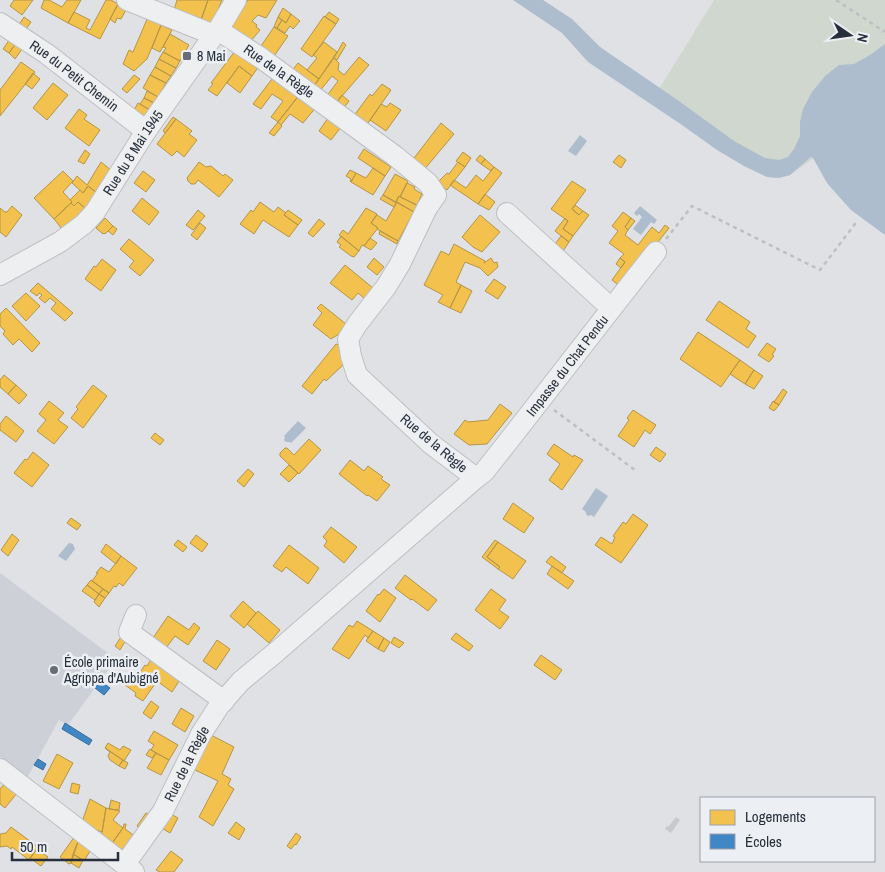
<svg xmlns="http://www.w3.org/2000/svg" width="885" height="872" font-family="'Archivo Narrow',sans-serif">
  <style>
    .built { fill: #cdd0d7 }
    .green { fill: #d0d7cf }
    .water { fill: #aebdce }
    .homes { fill: #f2c14e; stroke: #b59548 }
    .schools { fill: #3f88c5; stroke: #386d9c }
    .building { fill: #c7c9cc }
    .lines { fill: none; stroke-linecap: round; stroke-linejoin: round }
    .minor-casing { stroke: #bdbfc2; stroke-width: 22 }
    .path { stroke: #bdbfc2; stroke-width: 2.5; stroke-dasharray: 4 4; stroke-linecap: butt }
    .minor { stroke: #eeeff0; stroke-width: 20 }
    .poi-dot { fill: #676d76; stroke: #eceff4; stroke-width: 2 }
    .labels { text-anchor: middle; dominant-baseline: central; stroke-width: 5; stroke-linejoin: round; paint-order: stroke }
    .poi-label { font-size: 14px; fill: #272f3b; stroke: #eceff4; text-anchor: start }
    .street-label { font-size: 14px; fill: #272f3b; stroke: #eceff4 }
  </style>
  <rect width="100%" height="100%" fill="#dfe1e4"/>
  <!-- built -->
  <path class="built" d="M0,573L116,659L68,725L59,720L27,778L0,757Z"/>
  <!-- green -->
  <path class="green" d="M714,0H885V235L851,210L827,183L814,158L790,175L779,178L767,177L744,166L656,94Z"/>
  <!-- water -->
  <path class="water" d="M513,0H543L572,19L600,47L679,101L734,141L765,158L779,160L788,157L794,149L800,136V122L803,109L812,92L825,76L839,65L854,64L870,55L885,44V235L851,210L827,183L813,158L811,157L790,175L779,178L767,177L744,166L717,150L682,125L588,62L562,33Z
    M580,135L587,141L576,156L568,151Z
    M640,206L657,220L654,224L651,222L641,235L633,229L642,217L639,214L637,216L634,213Z
    M298,421L306,428L291,443L290,442H286L284,440L285,438L284,436Z
    M596,488L608,496L594,517L591,515L588,516L586,514V512L582,509Z
    M70,543L73,544L75,549L66,561L58,556L68,544Z"/>
  <!-- homes -->
  <path class="homes" d="M14,0H33L22,15L10,6Z
    M44,0H49L62,7L67,0H81L68,23L41,8Z
    M106,0H111L118,4L100,39L68,23L74,12L90,20L86,28L90,30Z
    M177,0H208L201,20L174,10Z
    M208,0H222L212,24L201,20Z
    M248,0H277L266,18L258,15L252,21L257,25L256,27L260,30L250,42L230,25Z
    M118,4L127,8L121,19L117,18L115,23L110,19Z
    M283,8L291,14L286,23L278,17Z
    M329,12L339,19L336,24L325,17Z
    M291,14L300,21L293,29L290,26L285,33L277,28L282,20L286,23Z
    M324,16L336,24L312,57L301,49Z
    M24,17L31,22L23,33L18,26Z
    M148,17L162,23L147,59L134,71L123,64L129,50L133,52Z
    M278,17L282,20L277,28L274,27Z
    M161,25L172,30L160,52L152,48Z
    M274,27L288,36L272,59L259,49Z
    M170,34L189,45L180,61L163,52L166,48L163,47Z
    M12,36L18,40L9,53L3,49Z
    M18,40L25,45L15,59L9,53Z
    M324,42L337,52L319,79L307,70L317,58L313,55Z
    M343,42L346,45L337,60L334,58Z
    M235,51L259,66L252,76L239,66L217,96L208,90L213,84L211,83Z
    M163,52L180,61L176,68L159,59Z
    M359,57L369,65L335,104L326,97L338,81L332,76L319,92L313,87L334,58L339,63L338,70L344,75Z
    M159,59L176,68L171,76L155,67Z
    M21,62L35,72L0,116V90Z
    M298,63L319,79L313,87L291,72Z
    M239,66L252,76L240,93L227,83Z
    M155,67L171,76L166,83L150,75Z
    M33,73L40,79L32,89L25,84Z
    M134,75L140,79L127,93L122,89Z
    M150,75L166,83L158,97L143,88Z
    M272,79L279,84L281,80L300,94L278,122L271,117L283,101L272,94L261,109L253,104Z
    M53,83L68,95L47,120L33,108Z
    M382,84L391,90L366,126L353,117L370,94L372,96Z
    M147,91L158,97L154,103L144,98Z
    M300,94L317,106L303,123L290,114L281,125L278,122Z
    M342,95L349,101L343,109L335,104Z
    M144,98L154,103L150,110L140,104Z
    M138,103L150,110L142,119L133,112Z
    M390,103L401,110L386,131L370,120L381,104L387,107Z
    M79,109L87,115L84,119L100,130L89,146L65,128Z
    M173,117L176,119L165,133L163,131Z
    M328,118L341,127L331,140L319,131Z
    M176,119L192,131L189,134L197,140L184,157L177,151L172,156L157,144Z
    M278,122L282,126L274,136L269,133Z
    M441,123L454,134L423,171L411,162Z
    M364,149L391,167L385,176L358,158Z
    M85,150L90,154L84,164L78,161Z
    M463,152L471,158L465,167L458,162V163L456,161Z
    M480,155L485,159L481,164L476,160Z
    M619,155L626,160L621,168L613,162Z
    M485,159L494,167L491,171L481,164Z
    M101,162L112,171L97,193L88,186L83,193L72,183L77,176L87,185Z
    M199,162L206,167L211,166L223,176L225,174L233,180L219,197L198,180L195,184H191L188,181L187,178Z
    M458,162L465,167L447,190L437,183L447,173L449,174Z
    M494,167L502,173L478,204L450,185L454,180L466,188L476,175L483,181Z
    M373,168L385,176L373,195L351,182L356,173L366,178Z
    M350,170L356,173L351,182L350,181L351,179L346,176Z
    M63,171L73,181L63,192L72,202L54,219L34,198Z
    M143,171L155,180L146,192L134,183Z
    M395,174L408,181L400,197L399,196L396,202L383,195Z
    M572,181L586,190L572,209L579,215L583,211L589,215L573,236L563,229L568,221L551,209Z
    M407,183L415,187L414,189L422,194L417,205L400,197Z
    M88,186L97,193L86,209L78,202L74,206L71,203L72,202L70,200L80,190L83,193Z
    M485,194L495,202L489,210L478,204Z
    M383,195L396,203L394,207L380,199Z
    M399,196L418,206L414,212L396,202Z
    M142,198L159,212L149,225L132,211Z
    M78,202L86,209L62,229L54,219L71,203L74,206Z
    M260,202L274,212L278,207L286,213L284,215L298,225L289,237L263,220L254,234L240,224L251,210L253,212Z
    M397,202L414,212L398,241L377,229L378,228L371,223L377,215L386,221Z
    M575,205L583,211L579,215L572,209Z
    M12,206L22,215L6,237L0,232V208L5,212H7Z
    M366,208L377,214L371,223L378,228L364,246L362,245L359,251L339,235L343,230L348,234Z
    M198,210L205,216L193,230L186,225Z
    M288,210L302,220L298,225L284,215Z
    M623,212L631,218L625,227L628,230L625,235L638,245L652,227L659,233L665,225L669,228L622,288L612,280L625,262L620,258L624,254L609,243L618,231L612,226Z
    M480,215L500,232L482,252L473,247L462,237Z
    M105,218L113,226L105,234L104,233L103,234L96,228Z
    M565,218L568,221L563,229L573,236L569,242L555,231Z
    M631,218L635,221L628,230L625,227Z
    M319,219L325,224L313,237L308,233Z
    M200,223L206,228L197,240L191,235Z
    M113,226L117,229L113,235L108,231Z
    M380,231L398,241L397,244L379,234Z
    M341,236L359,251L354,257L351,256L339,247L341,245L337,242Z
    M561,236L569,242L563,251L555,244Z
    M370,238L377,243L371,250L364,246Z
    M129,239L154,260L140,276L129,267L134,261L120,249Z
    M454,244L485,261L484,263L491,258L494,263L497,262L498,267L488,276L480,268L465,262L456,282L461,285L450,308L438,302L443,295L424,285L441,251L449,255Z
    M374,258L384,267L377,275L367,267Z
    M620,258L625,262L621,268L616,264Z
    M102,259L116,270L101,291L85,279L94,266L96,267Z
    M345,265L373,288L365,299L358,293L352,300L330,283Z
    M494,279L506,287L498,299L485,291Z
    M38,283L73,313L65,321L51,309L56,303L50,298L45,303L39,298L42,295L39,293L37,296L30,291Z
    M461,285L472,291L461,313L450,308Z
    M26,293L40,306L26,321L12,306Z
    M719,301L750,322L746,329L756,336L748,348L706,320Z
    M321,304L346,324L339,334L331,339L313,325L322,313L317,308Z
    M6,308L40,343L32,352L19,339L13,345L3,334L5,331L0,326V314Z
    M698,332L740,360L721,387L680,359Z
    M767,343L776,349L772,355L774,356L769,362L758,355Z
    M336,344L339,345L343,365L326,381L324,379L312,394L302,386Z
    M740,360L754,370L745,384L730,374Z
    M754,370L763,376L754,389L745,384Z
    M4,375L16,385L8,394L0,387V380Z
    M16,385L27,395L19,404L8,394Z
    M93,385L107,396L83,428L71,418L78,409L76,407Z
    M783,389L787,392L779,405L774,402Z
    M49,401L64,413L58,420L68,427L54,444L37,431L46,420L39,414Z
    M773,401L779,405L774,411L769,408Z
    M500,404L512,413L487,444L469,445L454,434L465,420L468,422L488,420Z
    M633,410L656,425L650,434L645,430L634,447L618,436L629,420L627,418Z
    M6,416L24,431L16,442L0,430V424Z
    M155,433L164,440L160,445L151,438Z
    M309,439L321,450L299,474L280,456V453L285,448H287L294,455Z
    M554,444L573,457L574,455L583,460L562,490L549,480L560,464L547,454Z
    M656,447L666,454L660,462L650,455Z
    M33,452L49,465L32,487L14,473L25,459L27,460Z
    M350,460L364,471L368,466L383,477L381,479L390,485L377,501L368,495L367,496L339,474Z
    M289,465L298,473L289,482L280,474Z
    M248,469L254,474L244,487L237,481Z
    M513,503L534,518L524,533L503,519Z
    M633,514L648,525L621,563L595,545L601,537L612,544L615,537L613,536L623,522L626,524Z
    M71,518L81,525L77,530L67,523Z
    M331,527L357,547L344,563L324,546L327,541L323,537Z
    M12,534L19,540L8,556L1,550Z
    M196,535L208,544L202,552L190,543Z
    M178,540L187,547L183,552L174,545Z
    M495,540L498,542L487,557L500,567L498,569L482,557Z
    M498,542L526,561L513,579L498,569L500,567L487,557Z
    M106,544L121,556L116,564L101,552Z
    M289,545L319,568L308,584L286,567L282,572L273,566Z
    M121,556L137,568L123,586L119,583L116,587L114,586L109,593L92,581L98,573H96L101,567L109,572Z
    M551,556L566,567L562,573L546,562Z
    M552,566L574,581L568,589L547,574Z
    M405,575L437,600L428,611L412,599L411,600L395,588Z
    M91,580L103,589L99,594L87,585Z
    M87,585L99,594L95,600L82,591Z
    M103,589L109,593L105,598L99,594Z
    M384,589L396,598L380,622L366,611L378,594L379,595Z
    M491,589L506,600L499,610L509,617L500,629L475,610Z
    M99,594L105,598L99,607L94,602Z
    M243,601L256,613L244,628L230,616Z
    M258,611L280,630L269,643L247,624Z
    M168,616L189,630L194,623L200,628L188,645L175,636L166,648L153,638Z
    M357,621L373,631L368,638L365,635L349,659L332,649L349,625L353,627Z
    M373,631L384,638L378,649L366,641Z
    M456,633L473,646L469,651L451,639Z
    M121,637L126,640L120,650L115,646Z
    M394,637L404,643L399,648L391,643Z
    M384,638L390,642L384,652L378,649Z
    M217,640L230,649L216,670L203,661Z
    M541,655L562,670L555,680L534,665Z
    M152,658L181,678L172,692L157,681L143,701L135,696L136,693L121,682L126,674L135,680L145,665L147,666Z
    M151,701L159,707L151,719L143,713Z
    M181,708L194,716L185,732L172,724Z
    M154,731L178,745L169,760L151,750L154,745L148,741Z
    M211,735L234,747L222,774L231,779L228,785L234,789L213,826L199,817L218,781L193,769Z
    M108,743L120,750L123,746L131,750L124,761L105,748Z
    M105,748L123,760L119,766L110,760L108,756L110,752Z
    M150,749L156,753L152,758L146,755Z
    M156,753L169,760L161,775L147,768Z
    M57,754L73,763L59,789L43,781Z
    M123,760L128,763L125,769L119,766Z
    M5,783L17,793L5,808L0,804V789Z
    M72,783L80,785L78,794L70,792Z
    M90,799L106,808L102,832L81,825Z
    M111,800L120,803L119,810L109,809Z
    M106,808L120,811L113,820L123,828L110,846L101,839Z
    M146,813L154,817L143,832L137,826Z
    M169,813L178,818L170,833L160,827Z
    M236,822L245,829L239,840L228,833Z
    M124,824H126L125,829L136,837L123,855L110,846L123,828Z
    M11,827L38,847L29,860L12,847L11,849L7,846L0,847V834L6,833Z
    M296,833L301,837L296,845L295,844L291,849L287,846Z
    M75,836L79,839L71,863L69,864L60,857Z
    M79,839L92,848L84,861L73,854Z
    M37,849L48,857L41,866L30,858Z
    M171,851L183,860L174,872H160L156,870Z
    M73,854L83,860L79,868L71,863Z"/>
  <!-- schools -->
  <path class="schools" d="M100,681L110,688L104,695L95,688Z
    M65,723L92,740L89,745L62,729Z
    M38,759L46,764L43,770L34,765Z"/>
  <!-- building -->
  <path class="building" d="M676,817L680,820L671,833L665,829L667,826L668,827Z"/>
  <g class="lines">
    <defs>
      <g id="minor">
        <path d="M127,0L214,35"/>
        <path id="s1" d="M0,23L47,54L146,131"/>
        <path d="M507,213L611,308"/>
        <path id="s2" d="M0,275L60,242L84,224L95,212L146,131L214,35L218,30L236,0"/>
        <path id="s3" d="M476,478L484,472C542,399 598,325 656,252"/>
        <path d="M136,615L129,632L224,701"/>
        <path d="M0,769L134,872"/>
        <path id="s4" d="M125,864L163,811L201,734L219,706L241,681L275,653L476,478L431,444L357,375L351,356L348,339L358,323L386,287L400,264L427,208L436,195L428,183L395,156L261,58L218,30"/>
      </g>
    </defs>
    <!-- minor casing -->
    <use href="#minor" class="minor-casing"/>
    <!-- path -->
    <path class="path" d="M836,0L885,32
      M666,239L692,206L820,270L858,220
      M554,410L635,470"/>
    <!-- minor -->
    <use href="#minor" class="minor"/>
  </g>
  <!-- markers -->
  <g class="poi-dot">
    <rect x="182" y="51" width="10" height="10" rx="2.5"/>
    <circle cx="54" cy="670" r="5"/>
  </g>
  <g class="labels">
    <!-- poi labels -->
    <g class="poi-label">
      <text x="197" y="56">8 Mai</text>
      <text x="64" y="662">École primaire<tspan x="64" dy="16">Agrippa d'Aubigné</tspan></text>
    </g>
    <!-- street labels -->
    <g class="street-label">
      <text transform="translate(279 71) rotate(35)">Rue de la Règle</text>
      <text stroke="none"><textPath href="#s1" startOffset="91">Rue du Petit Chemin</textPath></text>
      <text stroke="none"><textPath href="#s2" startOffset="185">Rue du 8 Mai 1945</textPath></text>
      <text stroke="none"><textPath href="#s3" startOffset="145">Impasse du Chat Pendu</textPath></text>
      <text transform="translate(434 443) rotate(40)">Rue de la Règle</text>
      <text stroke="none"><textPath href="#s4" startOffset="118">Rue de la Règle</textPath></text>
    </g>
  </g>
  <!-- legend -->
  <rect x="700" y="797" width="175" height="65" fill="#eceff4" stroke="#9da2aa"/>
  <rect x="710" y="810" width="25" height="15" fill="#f2c14e" stroke="#9da2aa"/>
  <text x="745" y="822" font-size="15" fill="#272f3b">Logements</text>
  <rect x="710" y="834" width="25" height="15" fill="#3f88c5" stroke="#9da2aa"/>
  <text x="745" y="847" font-size="15" fill="#272f3b">Écoles</text>
  <!-- north arrow -->
  <g transform="translate(850 35) rotate(103)" stroke="#eceff4" stroke-width="4" paint-order="stroke">
  <path d="M0-4L9 19L0 12L-9 19Z" fill="#272f3b"/>
  <text y="-8" font-size="14" font-weight="bold" text-anchor="middle" fill="#272f3b">N</text>
  </g>
  <!-- scale -->
  <path d="M12 852v8h106v-8" fill="none" stroke="#272f3b" stroke-width="2.5"/>
  <text x="20" y="852" font-size="15" fill="#272f3b" stroke="#eceff4" stroke-width="4" paint-order="stroke">50 m</text>
</svg>
